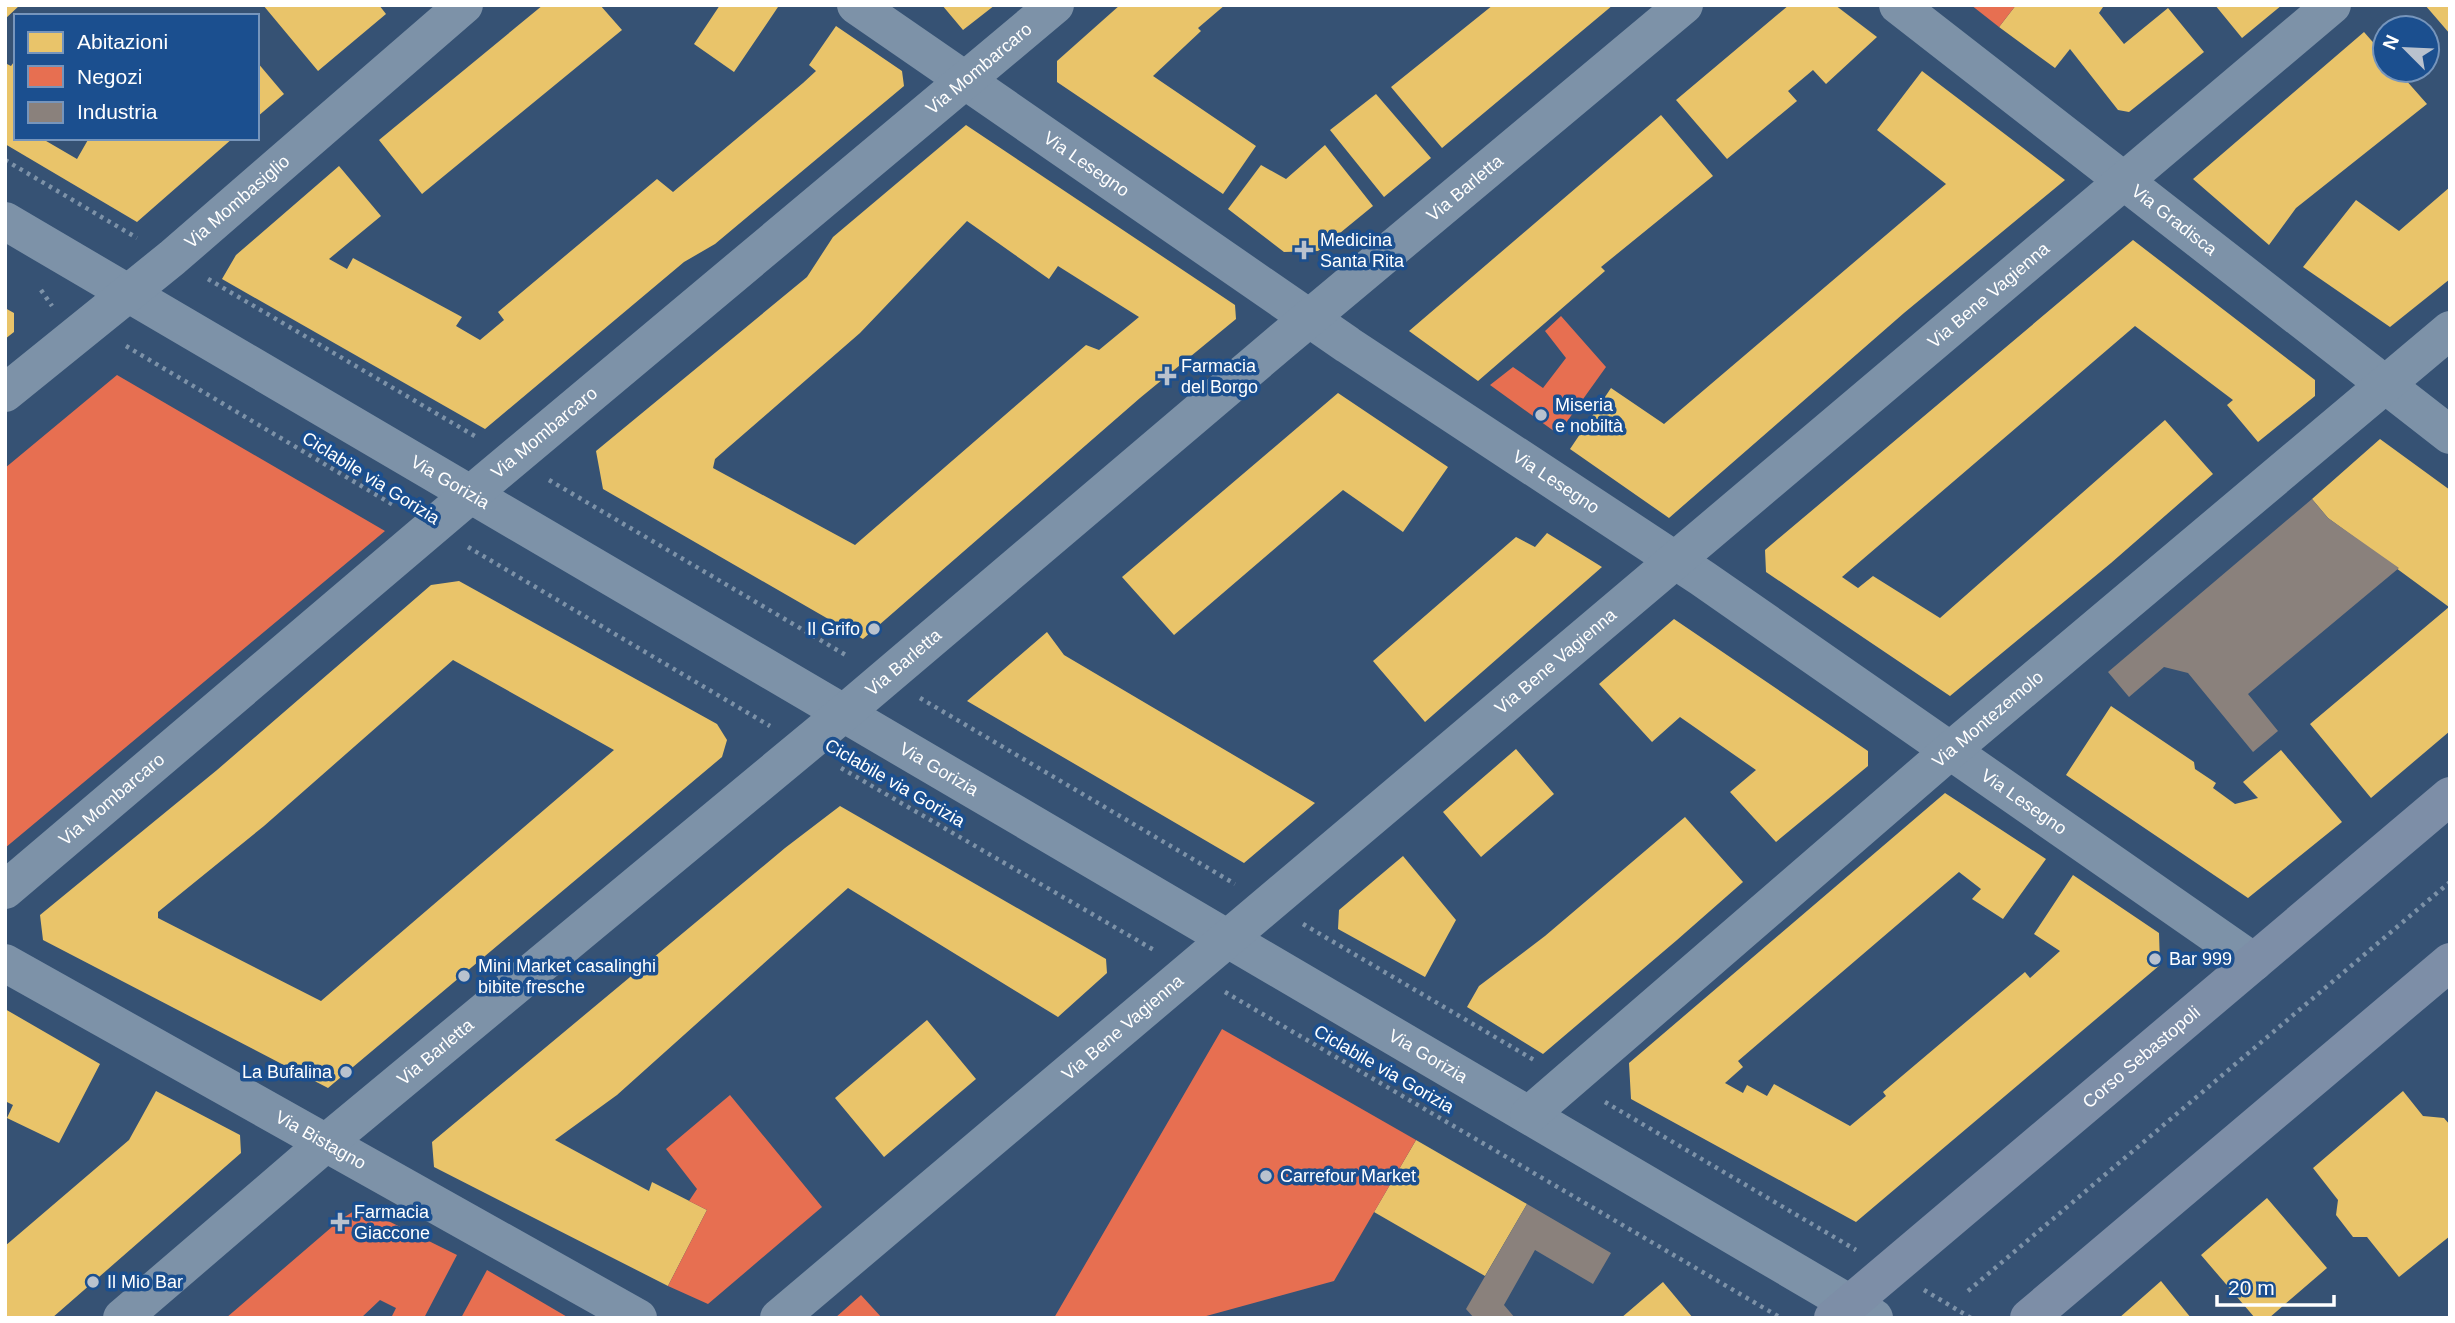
<svg xmlns="http://www.w3.org/2000/svg" width="2455" height="1323" font-family="Helvetica,sans-serif">
  <style>
    .homes { fill: #e9c46a; fill-rule: evenodd }
    .shops { fill: #e76f51 }
    .industry { fill: #8a817c }
    .lines { fill: none; stroke-linecap: round; stroke-linejoin: round }
    .path { stroke: #7d92a8; stroke-width: 4.5; stroke-dasharray: 3.5 5; stroke-linecap: butt }
    .minor { stroke: #7d92a8; stroke-width: 38 }
    .major { stroke: #7d8ea7; stroke-width: 38 }
    .poi-dot { fill: #b9c2ce; stroke: #1b4f8f; stroke-width: 2.5 }
    .labels { text-anchor: middle; dominant-baseline: central; stroke-width: 7; stroke-linejoin: round; paint-order: stroke }
    .street-label { font-size: 18px; fill: #fff; stroke: #1b4f8f }
    .poi-label { font-size: 18px; fill: #fff; stroke: #1b4f8f; text-anchor: start }
  </style>
  <rect width="100%" height="100%" fill="#365274"/>
  <!-- homes -->
  <path class="homes" d="M5,5H20L5,19Z
    M263,5H379L386,14L318,71Z
    M543,5H600L622,30L422,194L379,140Z
    M720,5L778,7L734,72L694,44Z
    M942,5H995L963,30Z
    M1120,5H1225L1198,28L1201,31L1153,76L1256,146L1223,194L1057,82V61Z
    M1493,5H1613L1442,148L1391,87Z
    M1789,5H1835L1877,37L1826,84L1813,70L1788,91L1797,101L1727,159L1676,100Z
    M2016,5H2101L2103,7L2099,13L2124,44L2168,8L2204,52L2129,112L2118,110L2070,49L2055,68L1999,27Z
    M2215,5H2282L2242,38Z
    M2425,5H2450V34Z
    M836,26L902,71L904,86L715,244L684,262L485,429L222,279L236,255L339,166L381,216L329,259L347,269L353,258L462,317L456,326L480,340L504,320L498,312L657,179L673,192L803,83L816,71L809,65Z
    M2364,32L2385,56V70H2397L2427,104L2296,208L2269,245L2193,179Z
    M16,59V138H41L77,159L89,138H233L137,222L5,144V63L11,66Z
    M257,62L284,94L257,117Z
    M1922,71L2065,180L1904,313L1669,518L1570,449L1611,388L1664,424L1946,184L1877,130Z
    M1376,94L1431,158L1384,197L1330,130Z
    M1661,115L1713,176L1601,267L1605,271L1478,381L1409,331Z
    M966,125L1235,305L1236,319L1140,398L863,639L603,489L596,451L807,277L833,237ZM967,221L1049,279L1058,266L1139,317L1099,350L1086,345L855,545L713,468L715,459L860,333Z
    M1325,145L1373,206L1318,251L1284,252L1228,209L1261,165L1286,179Z
    M2450,187V279L2390,327L2303,267L2356,200L2399,231Z
    M2133,240L2315,380V396L2258,442L2227,405L2233,400L2135,326L1842,577L1858,588L1873,576L1940,618L2165,420L2213,474L2111,563L1950,696L1766,572L1765,550Z
    M5,308L14,313V332L5,339Z
    M1338,393L1448,467L1441,477L1403,532L1343,490L1174,635L1122,577Z
    M2380,439L2450,490V731L2371,798L2310,724L2449,607L2328,518L2312,499Z
    M1547,533L1602,567L1425,722L1373,661L1516,537L1535,547Z
    M459,581L717,724L727,740L722,757L328,1088L43,940L40,915L217,770L431,585ZM453,660L614,750L321,1001L158,918V912L264,826Z
    M1674,619L1868,751V766L1776,842L1730,792L1756,770L1680,717L1652,742L1599,684Z
    M1047,632L1064,655L1315,803L1244,863L967,701Z
    M2111,706L2194,762L2195,769L2216,783L2213,788L2235,804L2258,798L2243,782L2281,750L2342,822L2248,898L2066,775Z
    M1516,749L1554,794L1481,857L1443,812Z
    M1945,793L2046,859L2003,919L1972,899L1981,889L1959,872L1738,1061L1743,1067L1725,1083L1743,1093L1747,1085L1767,1096L1774,1084L1850,1126L1886,1096L1883,1092L2025,972L2030,978L2060,951L2034,934L2073,875L2159,933L2160,965L1856,1222L1631,1099L1629,1063Z
    M840,806L1106,959L1107,973L1058,1017L848,888L617,1095L555,1140L649,1191L652,1182L707,1210L668,1286L434,1167L432,1142L785,848Z
    M1685,817L1743,882L1677,940L1543,1054L1467,1007L1479,986L1545,936Z
    M1403,856L1456,920L1425,977L1338,929L1339,910Z
    M5,1009L100,1064L59,1143L7,1118L13,1105L5,1101Z
    M927,1020L976,1079L884,1157L835,1098Z
    M156,1091L240,1135L241,1153L52,1318H5V1246L129,1140Z
    M2403,1091L2423,1116L2444,1118L2450,1125V1236L2399,1277L2367,1237H2353L2336,1215L2338,1200L2313,1168Z
    M1416,1140L1527,1204L1485,1276L1374,1212Z
    M2267,1198L2327,1268L2269,1318H2255L2201,1255Z
    M2161,1281L2191,1318H2119Z
    M1663,1282L1693,1318H1621Z"/>
  <!-- shops -->
  <path class="shops" d="M1971,5H2016L1999,27Z
    M1561,316L1606,367L1558,434L1490,385L1513,367L1543,388L1566,358L1545,331Z
    M117,375L385,531L5,848V468Z
    M1222,1029L1416,1140L1334,1281L1199,1318H1054Z
    M730,1095L822,1207L708,1304L668,1286L707,1210L689,1201L697,1189L666,1149Z
    M366,1210L457,1255L424,1318H391L396,1308L380,1300L361,1318H226L340,1220L354,1211Z
    M487,1270L569,1318H461Z
    M861,1295L882,1318H835Z"/>
  <!-- industry -->
  <path class="industry" d="M2312,499L2328,518L2399,568L2248,694L2278,731L2253,752L2188,673L2164,667L2129,697L2108,672Z
    M1527,1204L1611,1253L1593,1284L1535,1250L1504,1305L1515,1318H1474L1466,1309Z"/>
  <g class="lines">
    <!-- path -->
    <path class="path" d="M5,160L137,238
      M208,279L478,438
      M41,290L52,306
      M126,346L395,506
      M549,480L849,657
      M468,547L770,726
      M920,698L1235,884
      M841,768L1154,950
      M1303,924L1534,1060
      M1225,992L1781,1318
      M1605,1102L1856,1250
      M1924,1290L1971,1318
      M1968,1291L2450,882"/>
    <!-- minor -->
    <g class="minor">
      <path id="s1" d="M856,5L1348,345L1702,578L2254,962"/>
      <path id="s2" d="M1898,5L2450,435"/>
      <path id="s3" d="M5,221L1874,1318"/>
      <path id="s4" d="M5,393L172,258L464,5"/>
      <path id="s5" d="M5,890L471,494L1055,5"/>
      <path id="s6" d="M5,963L638,1318"/>
      <path id="s7" d="M1529,1115L1951,750L2450,330"/>
      <path id="s8" d="M122,1318L327,1142L844,713L1282,341L1684,5"/>
      <path id="s9" d="M779,1318L2332,5"/>
    </g>
    <!-- major -->
    <g class="major">
      <path id="s10" d="M1833,1318L2450,796"/>
      <path d="M2029,1318L2450,962"/>
    </g>
  </g>
  <!-- markers -->
  <g class="poi-dot">
    <path d="M1300.5 239.5h7v7h7v7h-7v7h-7v-7h-7v-7h7z"/>
    <path d="M1163.5 365.5h7v7h7v7h-7v7h-7v-7h-7v-7h7z"/>
    <circle cx="1541" cy="415" r="7"/>
    <circle cx="874" cy="629" r="7"/>
    <circle cx="2155" cy="959" r="7"/>
    <circle cx="464" cy="976" r="7"/>
    <circle cx="346" cy="1072" r="7"/>
    <circle cx="1266" cy="1176" r="7"/>
    <path d="M336.5 1211.5h7v7h7v7h-7v7h-7v-7h-7v-7h7z"/>
    <circle cx="93" cy="1282" r="7"/>
  </g>
  <g class="labels">
    <!-- street labels -->
    <g class="street-label">
      <text stroke="none"><textPath href="#s5" startOffset="1274">Via Mombarcaro</textPath></text>
      <text stroke="none"><textPath href="#s1" startOffset="280">Via Lesegno</textPath></text>
      <text stroke="none"><textPath href="#s8" startOffset="1755">Via Barletta</textPath></text>
      <text stroke="none"><textPath href="#s4" startOffset="301">Via Mombasiglio</textPath></text>
      <text stroke="none"><textPath href="#s2" startOffset="350">Via Gradisca</textPath></text>
      <text stroke="none"><textPath href="#s9" startOffset="1584">Via Bene Vagienna</textPath></text>
      <text stroke="none"><textPath href="#s5" startOffset="707">Via Mombarcaro</textPath></text>
      <text transform="translate(371 478) rotate(32)">Ciclabile via Gorizia</text>
      <text stroke="none"><textPath href="#s3" startOffset="516">Via Gorizia</textPath></text>
      <text stroke="none"><textPath href="#s1" startOffset="847">Via Lesegno</textPath></text>
      <text stroke="none"><textPath href="#s9" startOffset="1017">Via Bene Vagienna</textPath></text>
      <text stroke="none"><textPath href="#s8" startOffset="1020">Via Barletta</textPath></text>
      <text stroke="none"><textPath href="#s7" startOffset="606">Via Montezemolo</textPath></text>
      <text stroke="none"><textPath href="#s3" startOffset="1083">Via Gorizia</textPath></text>
      <text transform="translate(895 783) rotate(30)">Ciclabile via Gorizia</text>
      <text stroke="none"><textPath href="#s5" startOffset="140">Via Mombarcaro</textPath></text>
      <text stroke="none"><textPath href="#s1" startOffset="1414">Via Lesegno</textPath></text>
      <text stroke="none"><textPath href="#s9" startOffset="450">Via Bene Vagienna</textPath></text>
      <text stroke="none"><textPath href="#s8" startOffset="411">Via Barletta</textPath></text>
      <text stroke="none"><textPath href="#s3" startOffset="1650">Via Gorizia</textPath></text>
      <text stroke="none"><textPath href="#s10" startOffset="404">Corso Sebastopoli</textPath></text>
      <text transform="translate(1384 1069) rotate(30)">Ciclabile via Gorizia</text>
      <text stroke="none"><textPath href="#s6" startOffset="362">Via Bistagno</textPath></text>
    </g>
    <!-- poi labels -->
    <g class="poi-label">
      <text x="1320" y="240">Medicina<tspan x="1320" dy="21">Santa Rita</tspan></text>
      <text x="1181" y="366">Farmacia<tspan x="1181" dy="21">del Borgo</tspan></text>
      <text x="1555" y="405">Miseria<tspan x="1555" dy="21">e nobiltà</tspan></text>
      <text x="860" y="629" text-anchor="end">Il Grifo</text>
      <text x="2169" y="959">Bar 999</text>
      <text x="478" y="966">Mini Market casalinghi<tspan x="478" dy="21">bibite fresche</tspan></text>
      <text x="332" y="1072" text-anchor="end">La Bufalina</text>
      <text x="1280" y="1176">Carrefour Market</text>
      <text x="354" y="1212">Farmacia<tspan x="354" dy="21">Giaccone</tspan></text>
      <text x="107" y="1282">Il Mio Bar</text>
    </g>
  </g>
  <!-- border -->
  <rect width="2455" height="1323" fill="none" stroke="#ffffff" stroke-width="14"/>
  <!-- legend -->
  <rect x="14" y="14" width="245" height="126" fill="#1b4f8f" stroke="#7695bc" stroke-width="2"/>
  <rect x="28" y="32" width="35" height="21" fill="#e9c46a" stroke="#7695bc" stroke-width="2"/>
  <text x="77" y="49" font-size="21" fill="#ffffff">Abitazioni</text>
  <rect x="28" y="66" width="35" height="21" fill="#e76f51" stroke="#7695bc" stroke-width="2"/>
  <text x="77" y="84" font-size="21" fill="#ffffff">Negozi</text>
  <rect x="28" y="102" width="35" height="21" fill="#8a817c" stroke="#7695bc" stroke-width="2"/>
  <text x="77" y="119" font-size="21" fill="#ffffff">Industria</text>
  <!-- north arrow -->
  <g transform="translate(2406 49) rotate(294)"><circle r="33" fill="#1b4f8f" stroke="#7695bc" stroke-width="2"/>
  <path d="M0-5L12 26L0 18L-12 26Z" fill="#b9c2ce"/>
  <text y="-10" font-size="19" font-weight="bold" text-anchor="middle" fill="#ffffff">N</text>
  </g>
  <!-- scale -->
  <path d="M2217 1295v10h117v-10" fill="none" stroke="#ffffff" stroke-width="3.5"/>
  <text x="2228" y="1295" font-size="21" fill="#ffffff" stroke="#1b4f8f" stroke-width="5" paint-order="stroke">20 m</text>
</svg>
